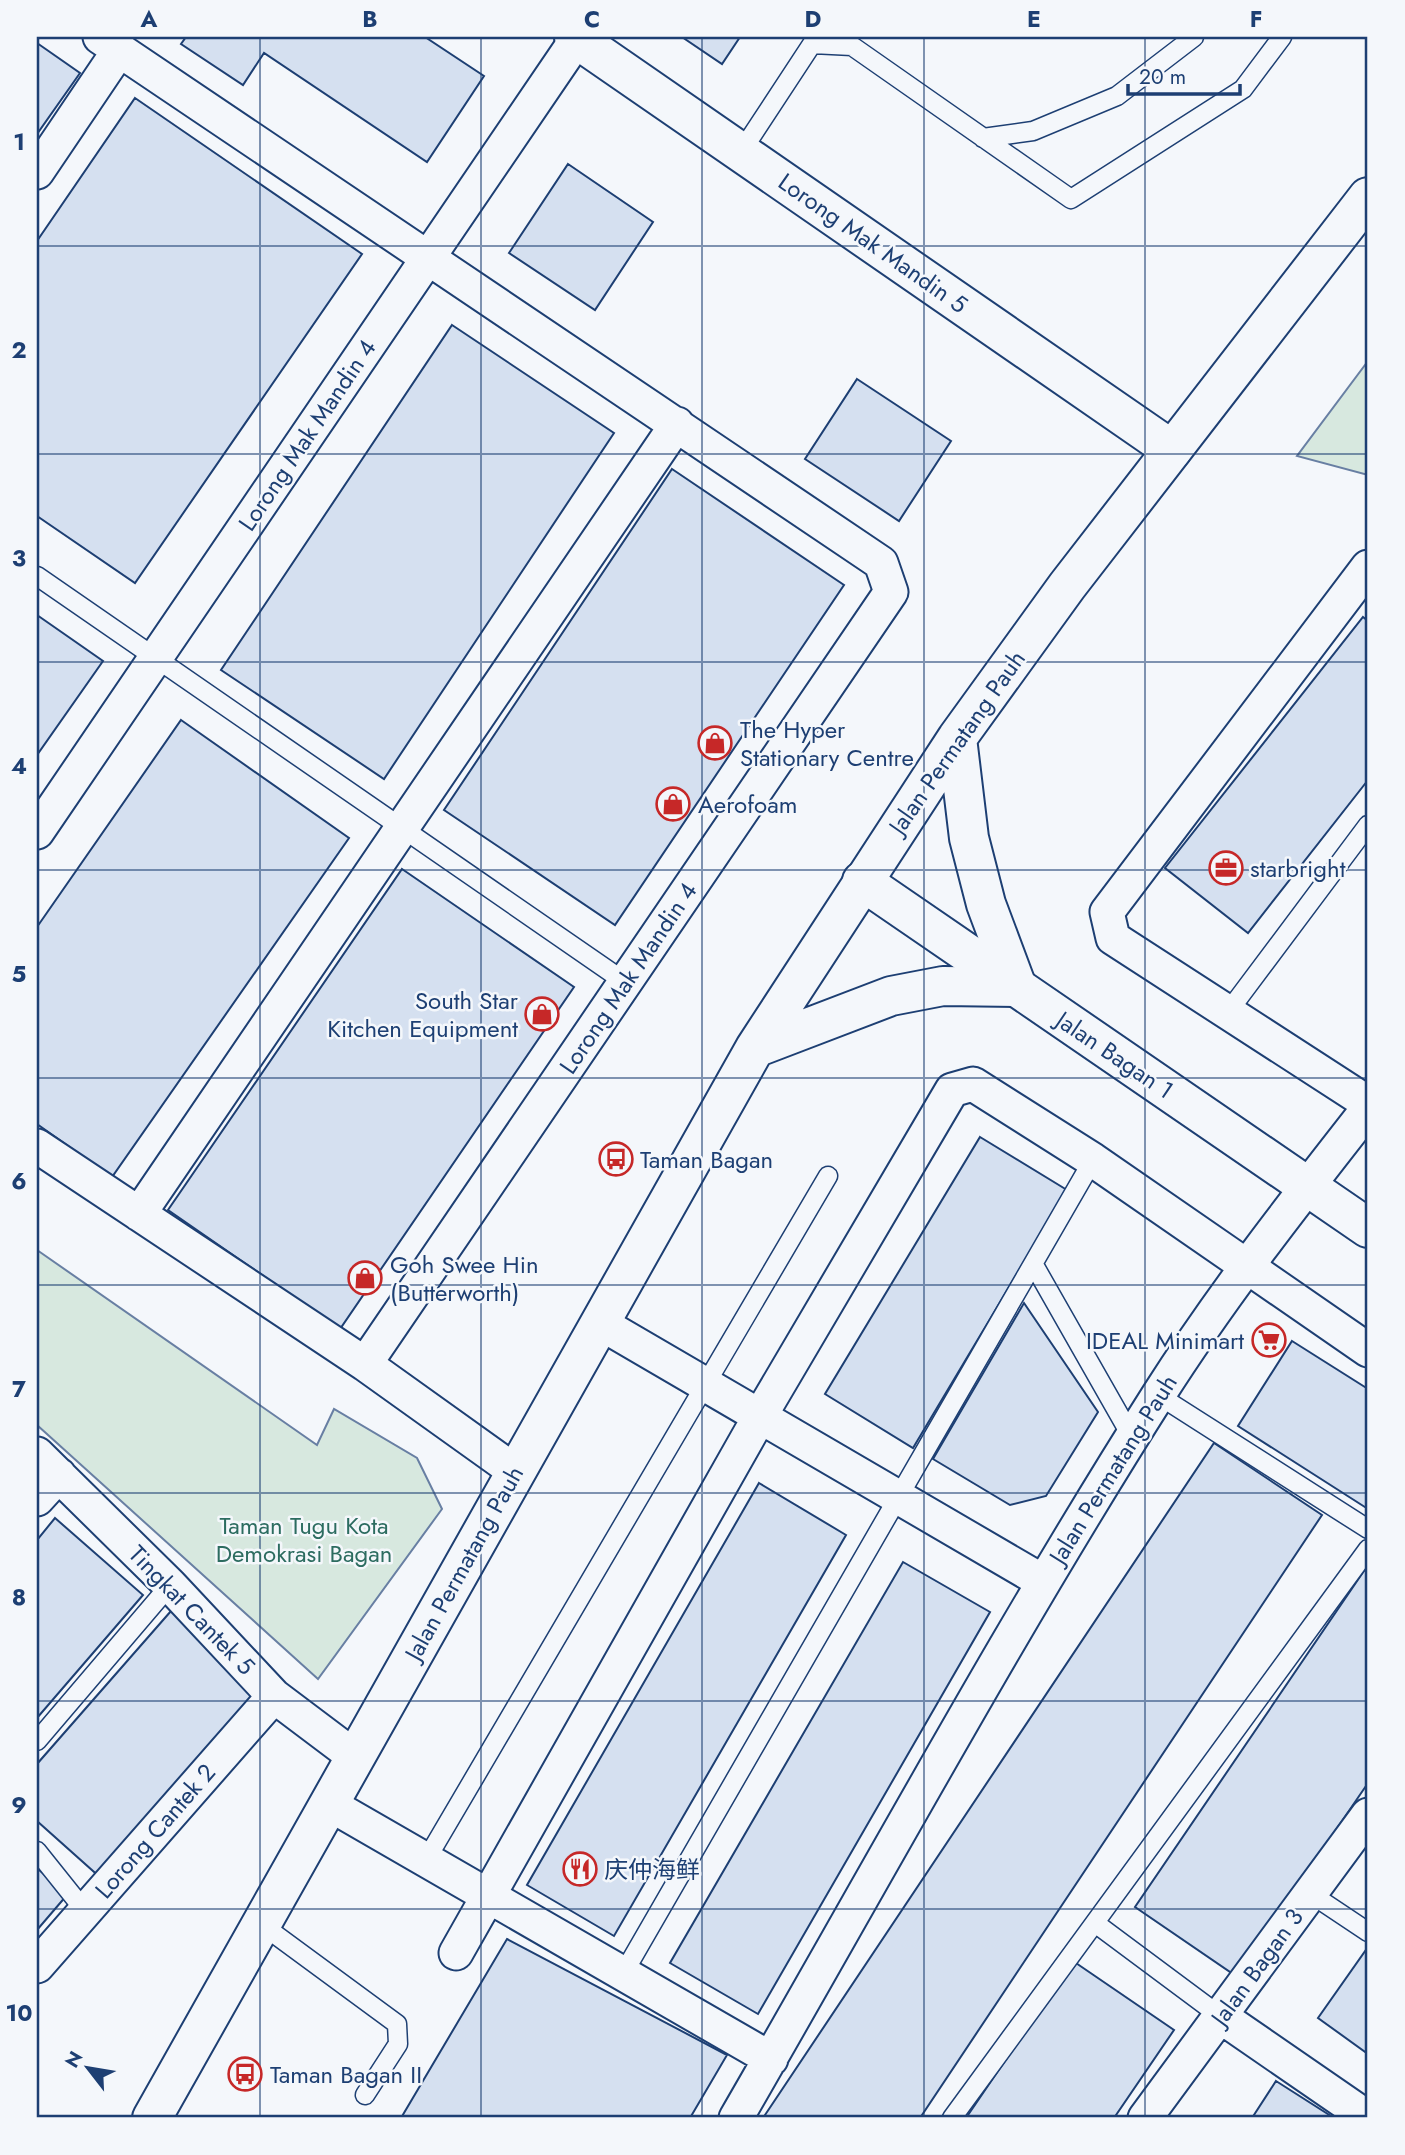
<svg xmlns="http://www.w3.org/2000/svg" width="1405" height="2155" font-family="Jost,'Noto Sans SC',sans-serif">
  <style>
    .green { fill: #d7e8df; stroke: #687fa3; stroke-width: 2 }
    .building { fill: #d5e0f0; stroke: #1d3f73; stroke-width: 2 }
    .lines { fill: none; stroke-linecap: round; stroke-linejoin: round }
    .lane-casing { stroke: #1d3f73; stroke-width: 21 }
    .street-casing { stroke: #1d3f73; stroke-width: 37 }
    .secondary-casing { stroke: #1d3f73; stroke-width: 42 }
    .primary-casing { stroke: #1d3f73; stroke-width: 42 }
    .lane { stroke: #f4f7fb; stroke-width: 18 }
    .street { stroke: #f4f7fb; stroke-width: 33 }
    .secondary { stroke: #f4f7fb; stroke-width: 38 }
    .primary { stroke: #f4f7fb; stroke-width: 38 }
    .grid { fill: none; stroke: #1d3f73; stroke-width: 2; stroke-opacity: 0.55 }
    .labels { text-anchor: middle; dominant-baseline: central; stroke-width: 5; stroke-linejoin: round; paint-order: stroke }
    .street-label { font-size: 24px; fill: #1d3f73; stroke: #f4f7fb }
    .poi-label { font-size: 24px; fill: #1d3f73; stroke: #f4f7fb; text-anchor: start }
    .park-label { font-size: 24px; fill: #2c6c60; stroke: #f4f7fb }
    .neatline { fill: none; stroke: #1d3f73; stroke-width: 2.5 }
    .grid-label { font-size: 23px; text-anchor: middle; font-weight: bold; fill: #1d3f73 }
  </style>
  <rect width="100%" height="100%" fill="#f4f7fb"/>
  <!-- green -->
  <path class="green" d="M1368,361V475L1297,456Z
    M37,1250L317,1445L334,1409L417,1458L442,1509L318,1679L37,1425Z"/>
  <!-- building -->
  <path class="building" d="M186,37H425L484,76L427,162L264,53L243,85L181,44Z
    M682,37H740L722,64Z
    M37,43L80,73L37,134Z
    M135,98L362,254L135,583L37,516V241Z
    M568,164L653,222L595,310L509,253Z
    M452,325L614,433L384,779L221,670Z
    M857,379L951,441L899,521L805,459Z
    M672,469L844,585L615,925L444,810Z
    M37,615L103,661L37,755Z
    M1363,617L1368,621V780L1248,933L1165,868Z
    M181,720L349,838L112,1177L37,1124V927Z
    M402,869L574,987L340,1329L168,1210Z
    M980,1137L1067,1190L913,1448L825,1394Z
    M1024,1303L1098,1412L1046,1496L1010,1505L933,1459Z
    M1292,1341L1368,1389V1509L1238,1426Z
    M1214,1443L1322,1515L920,2118H763Z
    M759,1483L846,1535L614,1936L527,1885Z
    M55,1518L143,1595L37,1718V1540Z
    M903,1562L990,1612L758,2014L670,1963Z
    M1368,1565V1783L1236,1976L1135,1907Z
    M171,1611L265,1695L102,1879L37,1821V1764Z
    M37,1868L67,1895L37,1930Z
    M507,1939L727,2055L690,2118H401Z
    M1368,1947V2054L1318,2018Z
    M1073,1961L1174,2030L1114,2118H966Z
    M1276,2081L1334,2118H1252Z"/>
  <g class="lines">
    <defs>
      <path id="lane" d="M983,138L1033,131L1117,96L1194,37
        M741,152L812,44L852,46L1071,199L1243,89L1282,37
        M37,576L625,982
        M1228,1012L1368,825
        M1034,1265L1133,1439
        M1158,1395L1368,1529
        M37,1741L170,1585
        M37,1851L85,1911
        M426,1860L828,1176
        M1311,1894L1368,1932
        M1095,1923L1220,2016
        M261,1924L397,2024L398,2044L365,2095
        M623,1974L1093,1160
        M952,2118L1368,1549"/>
      <path id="street" d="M100,37L881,563L891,592L365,1364
        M37,172L120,49
        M1368,567L1107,912L1113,938L1368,1103
        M37,832L577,39
        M37,1146L365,1364L516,1472
        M139,1214L677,424
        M600,1323L1042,1581
        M37,1454L170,1585L274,1696L355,1757
        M37,1499L59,1475
        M329,1804L771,2059
        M456,1953L760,1416L952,1090L973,1084L1093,1160L1368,1350
        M37,1966L274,1696
        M1220,2016L1368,2118
        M736,2118C876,1876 1009,1630 1159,1394C1222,1295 1295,1202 1368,1109
        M1145,2118L1368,1815"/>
      <path id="secondary" d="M574,37L1172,450
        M862,881L1368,1228"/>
      <path id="primary" d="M755,1048L891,996L943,986L1017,987L986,904L969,838L957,738
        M152,2118L755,1048L957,738L1067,586L1368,197"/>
    </defs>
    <!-- lane casing -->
    <use href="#lane" class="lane-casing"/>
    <!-- street casing -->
    <use href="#street" class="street-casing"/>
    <!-- secondary casing -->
    <use href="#secondary" class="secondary-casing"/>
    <!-- primary casing -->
    <use href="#primary" class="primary-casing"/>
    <!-- lane -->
    <use href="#lane" class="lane"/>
    <!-- street -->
    <use href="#street" class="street"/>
    <!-- secondary -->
    <use href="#secondary" class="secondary"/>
    <!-- primary -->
    <use href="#primary" class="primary"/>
  </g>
  <!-- grid -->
  <path class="grid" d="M260,37V2118M481,37V2118M702,37V2118M924,37V2118M1145,37V2118M37,246H1368M37,454H1368M37,662H1368M37,870H1368M37,1078H1368M37,1285H1368M37,1493H1368M37,1701H1368M37,1909H1368"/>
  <!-- icons -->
  <defs>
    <symbol id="shop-ring" viewBox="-11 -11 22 22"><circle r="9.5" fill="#f4f7fb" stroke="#c62828" stroke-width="1.5"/><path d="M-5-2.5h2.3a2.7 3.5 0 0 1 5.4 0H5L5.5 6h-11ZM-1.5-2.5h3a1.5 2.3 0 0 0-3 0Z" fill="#c62828"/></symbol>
    <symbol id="office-ring" viewBox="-11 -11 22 22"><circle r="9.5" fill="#f4f7fb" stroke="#c62828" stroke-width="1.5"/><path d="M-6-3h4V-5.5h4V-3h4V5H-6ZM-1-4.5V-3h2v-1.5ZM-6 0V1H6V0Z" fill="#c62828"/></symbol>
    <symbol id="bus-ring" viewBox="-11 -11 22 22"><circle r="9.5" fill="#f4f7fb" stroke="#c62828" stroke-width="1.5"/><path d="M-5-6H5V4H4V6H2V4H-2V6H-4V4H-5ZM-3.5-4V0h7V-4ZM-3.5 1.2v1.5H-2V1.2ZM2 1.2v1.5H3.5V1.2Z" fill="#c62828"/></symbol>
    <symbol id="supermarket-ring" viewBox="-11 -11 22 22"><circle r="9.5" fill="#f4f7fb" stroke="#c62828" stroke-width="1.5"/><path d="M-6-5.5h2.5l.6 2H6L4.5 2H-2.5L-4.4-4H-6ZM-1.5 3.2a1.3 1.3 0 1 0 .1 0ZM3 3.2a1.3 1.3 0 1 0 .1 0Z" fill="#c62828"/></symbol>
    <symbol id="restaurant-ring" viewBox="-11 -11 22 22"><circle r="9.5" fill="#f4f7fb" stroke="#c62828" stroke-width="1.5"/><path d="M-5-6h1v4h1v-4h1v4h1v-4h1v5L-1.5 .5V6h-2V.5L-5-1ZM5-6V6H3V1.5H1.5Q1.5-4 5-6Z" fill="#c62828"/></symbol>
  </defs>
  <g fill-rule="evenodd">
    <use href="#shop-ring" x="696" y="724" width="38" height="38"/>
    <use href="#shop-ring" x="654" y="785" width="38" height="38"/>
    <use href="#office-ring" x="1207" y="849" width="38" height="38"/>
    <use href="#shop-ring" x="523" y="995" width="38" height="38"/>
    <use href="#bus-ring" x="597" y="1140" width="38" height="38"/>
    <use href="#shop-ring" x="346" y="1259" width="38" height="38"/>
    <use href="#supermarket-ring" x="1250" y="1321" width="38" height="38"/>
    <use href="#restaurant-ring" x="561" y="1850" width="38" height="38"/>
    <use href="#bus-ring" x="226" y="2055" width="38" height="38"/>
  </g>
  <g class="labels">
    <!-- street labels -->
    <g class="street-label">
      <text transform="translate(873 243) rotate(35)">Lorong Mak Mandin 5</text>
      <text transform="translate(307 435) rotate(-56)">Lorong Mak Mandin 4</text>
      <text transform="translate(957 742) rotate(-55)">Jalan Permatang Pauh</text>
      <text transform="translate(628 978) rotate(-56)">Lorong Mak Mandin 4</text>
      <text transform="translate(1115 1055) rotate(34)">Jalan Bagan 1</text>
      <text transform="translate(1113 1469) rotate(-58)">Jalan Permatang Pauh</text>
      <text transform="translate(464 1563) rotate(-61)">Jalan Permatang Pauh</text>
      <text transform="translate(192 1610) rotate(46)">Tingkat Cantek 5</text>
      <text transform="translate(155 1831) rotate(-49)">Lorong Cantek 2</text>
      <text transform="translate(1257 1967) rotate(-54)">Jalan Bagan 3</text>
    </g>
    <!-- poi labels -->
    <g class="poi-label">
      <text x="740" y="729">The Hyper<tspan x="740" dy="28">Stationary Centre</tspan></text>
      <text x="698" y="804">Aerofoam</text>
      <text x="1250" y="868">starbright</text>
      <text x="518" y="1000" text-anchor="end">South Star<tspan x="518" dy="28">Kitchen Equipment</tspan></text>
      <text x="640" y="1159">Taman Bagan</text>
      <text x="390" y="1264">Goh Swee Hin<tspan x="390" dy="28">(Butterworth)</tspan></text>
      <text x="1244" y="1340" text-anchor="end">IDEAL Minimart</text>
      <text x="604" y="1869">庆仲海鲜</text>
      <text x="270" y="2074">Taman Bagan II</text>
    </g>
    <!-- park labels -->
    <g class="park-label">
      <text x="304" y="1525">Taman Tugu Kota<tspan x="304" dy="28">Demokrasi Bagan</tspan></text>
    </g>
  </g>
  <!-- border -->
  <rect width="1405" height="2155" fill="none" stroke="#f4f7fb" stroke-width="77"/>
  <!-- north arrow -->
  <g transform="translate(88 2068) rotate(301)" stroke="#f4f7fb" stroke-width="5" paint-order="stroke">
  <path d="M0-5L12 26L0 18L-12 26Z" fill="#1d3f73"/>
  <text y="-10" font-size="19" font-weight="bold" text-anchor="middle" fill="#1d3f73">N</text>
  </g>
  <!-- scale -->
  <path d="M1128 84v10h112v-10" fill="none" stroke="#1d3f73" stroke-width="3.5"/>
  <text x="1139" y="84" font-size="21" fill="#1d3f73" stroke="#f4f7fb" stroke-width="5" paint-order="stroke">20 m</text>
  <rect x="38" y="38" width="1328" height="2078" class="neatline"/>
  <g class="grid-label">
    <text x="149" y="27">A</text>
    <text x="370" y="27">B</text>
    <text x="592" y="27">C</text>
    <text x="813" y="27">D</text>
    <text x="1034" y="27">E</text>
    <text x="1256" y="27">F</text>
    <text x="19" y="150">1</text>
    <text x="19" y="358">2</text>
    <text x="19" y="566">3</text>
    <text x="19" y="774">4</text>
    <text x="19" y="982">5</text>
    <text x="19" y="1189">6</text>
    <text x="19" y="1397">7</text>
    <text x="19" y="1605">8</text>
    <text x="19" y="1813">9</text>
    <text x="19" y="2021">10</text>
  </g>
</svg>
